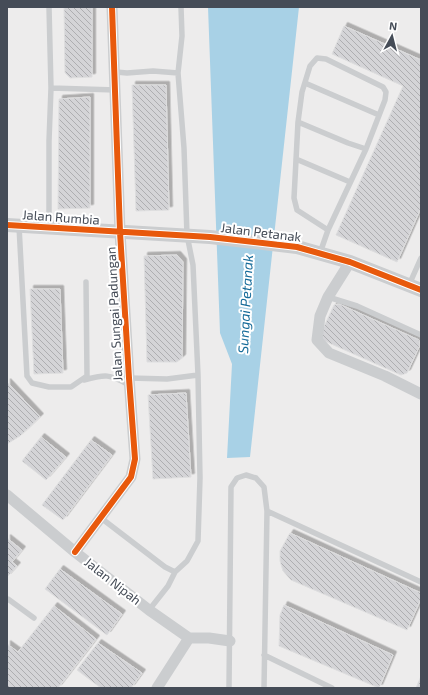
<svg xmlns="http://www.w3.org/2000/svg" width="428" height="695" font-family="'Exo 2',sans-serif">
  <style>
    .water { fill: #a8d1e6 }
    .building { fill: url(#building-back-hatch); stroke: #dededf; filter: url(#shadow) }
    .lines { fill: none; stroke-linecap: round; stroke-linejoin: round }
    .service { stroke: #cbcdcf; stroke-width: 5.5 }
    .minor { stroke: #cbcdcf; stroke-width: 11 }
    .tertiary { stroke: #cbcdcf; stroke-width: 14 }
    .cycleway-casing { stroke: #fff; stroke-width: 8 }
    .cycleway { stroke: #e8590c; stroke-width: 6 }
    .labels { text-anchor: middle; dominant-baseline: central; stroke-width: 4; stroke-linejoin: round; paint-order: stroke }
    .street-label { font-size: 13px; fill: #454c57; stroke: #fff }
    .water-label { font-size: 14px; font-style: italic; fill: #166b99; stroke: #fff }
  </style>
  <defs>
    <pattern id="building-back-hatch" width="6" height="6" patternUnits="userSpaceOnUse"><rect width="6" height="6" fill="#d4d4d7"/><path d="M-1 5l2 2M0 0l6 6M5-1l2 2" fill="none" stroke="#aeaeb1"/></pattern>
    <filter id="shadow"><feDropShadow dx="3.5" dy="-3.5" stdDeviation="0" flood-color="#0004"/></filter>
  </defs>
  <rect width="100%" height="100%" fill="#edecec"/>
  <!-- water -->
  <path class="water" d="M208,7H299L250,457L227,458L232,364L220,333Z"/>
  <!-- building -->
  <path class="building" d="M64,7H92V77L70,78L65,73Z
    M344,26L421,60V208L397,262L336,235L403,86L332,54Z
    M132,85H166L169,210L136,211Z
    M90,97V208L58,209L59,99Z
    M177,255L183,262L182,358L177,362H147L144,256Z
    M30,289H60L63,373L34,374Z
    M339,304L419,340L420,345L407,373L401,375L320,339L321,333L334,305Z
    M7,382L40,417L20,436L7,444Z
    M186,393L191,477L153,479L148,395Z
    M41,437L66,457L46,480L22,461Z
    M91,440L112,455L63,520L42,505Z
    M290,533L421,593V599L407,630L291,580L283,571L280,561V551Z
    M7,538L22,550L12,562L17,566L7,577Z
    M60,569L122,614L107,635L45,589Z
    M284,605L393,655L379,688L279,646L280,615Z
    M54,606L96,639L58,688H7V644L18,652Z
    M98,643L142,673L131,688H101L77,670Z
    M421,676V688H416Z"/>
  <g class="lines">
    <!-- service -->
    <path class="service" d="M116,72L127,73L153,71L178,73
      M305,83L379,115
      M51,88L116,90
      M298,122L348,143L366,149
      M296,159L350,182
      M19,226L27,376L32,383L49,387H71L87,376L86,282
      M49,227V141L51,88L49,7
      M320,253L328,230L366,149L385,100L386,92L383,87L326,59L317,58L310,66L302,92L298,122L294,198L297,210L328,230
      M409,285L421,258
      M328,297L357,306L421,335
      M129,378L167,379L198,375
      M84,380C106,374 109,374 129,385
      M267,511L421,582
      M101,518L165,567L175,572L187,561L198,541L200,478L198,375L193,265L187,235L184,148L178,73L182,36L181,7
      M7,600L8,599L34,618
      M149,610L168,586L175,572
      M264,655L332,688
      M229,688L231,487L237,478L246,475L256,478L264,487L267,511L264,688"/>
    <!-- minor -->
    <path class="minor" d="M350,262L328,297L320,316L317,340L329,353L385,376L421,394
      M7,495L75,552L149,610L189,638H209L230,641
      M75,552L131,477L135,459L129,378L120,232L112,7
      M157,688L189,638"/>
    <!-- tertiary -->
    <path class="tertiary" d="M7,225L210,237L297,247L350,262L421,290"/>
    <defs>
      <path id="cycleway" d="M7,225L210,237L297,247L350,262L421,290
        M75,552L131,477L135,459L129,378L120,232L112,7"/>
    </defs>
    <!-- cycleway casing -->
    <use href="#cycleway" class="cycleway-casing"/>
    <!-- cycleway -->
    <use href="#cycleway" class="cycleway"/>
  </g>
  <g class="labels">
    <!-- street labels -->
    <g class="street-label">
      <text transform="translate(61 217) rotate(4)">Jalan Rumbia</text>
      <text transform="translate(261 232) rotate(7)">Jalan Petanak</text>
      <text transform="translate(114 314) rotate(-93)">Jalan Sungai Padungan</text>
      <text transform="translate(113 581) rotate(38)">Jalan Nipah</text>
    </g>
    <!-- water labels -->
    <g class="water-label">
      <text transform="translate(245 304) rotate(-87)">Sungai Petanak</text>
    </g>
  </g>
  <!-- border -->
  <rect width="428" height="695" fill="none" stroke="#454c57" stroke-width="16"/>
  <!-- north arrow -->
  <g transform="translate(392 36) rotate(7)" stroke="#ffffff" stroke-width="3" paint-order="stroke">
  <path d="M0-3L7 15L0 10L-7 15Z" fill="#454c57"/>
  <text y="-6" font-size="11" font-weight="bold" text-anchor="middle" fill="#454c57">N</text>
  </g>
</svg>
